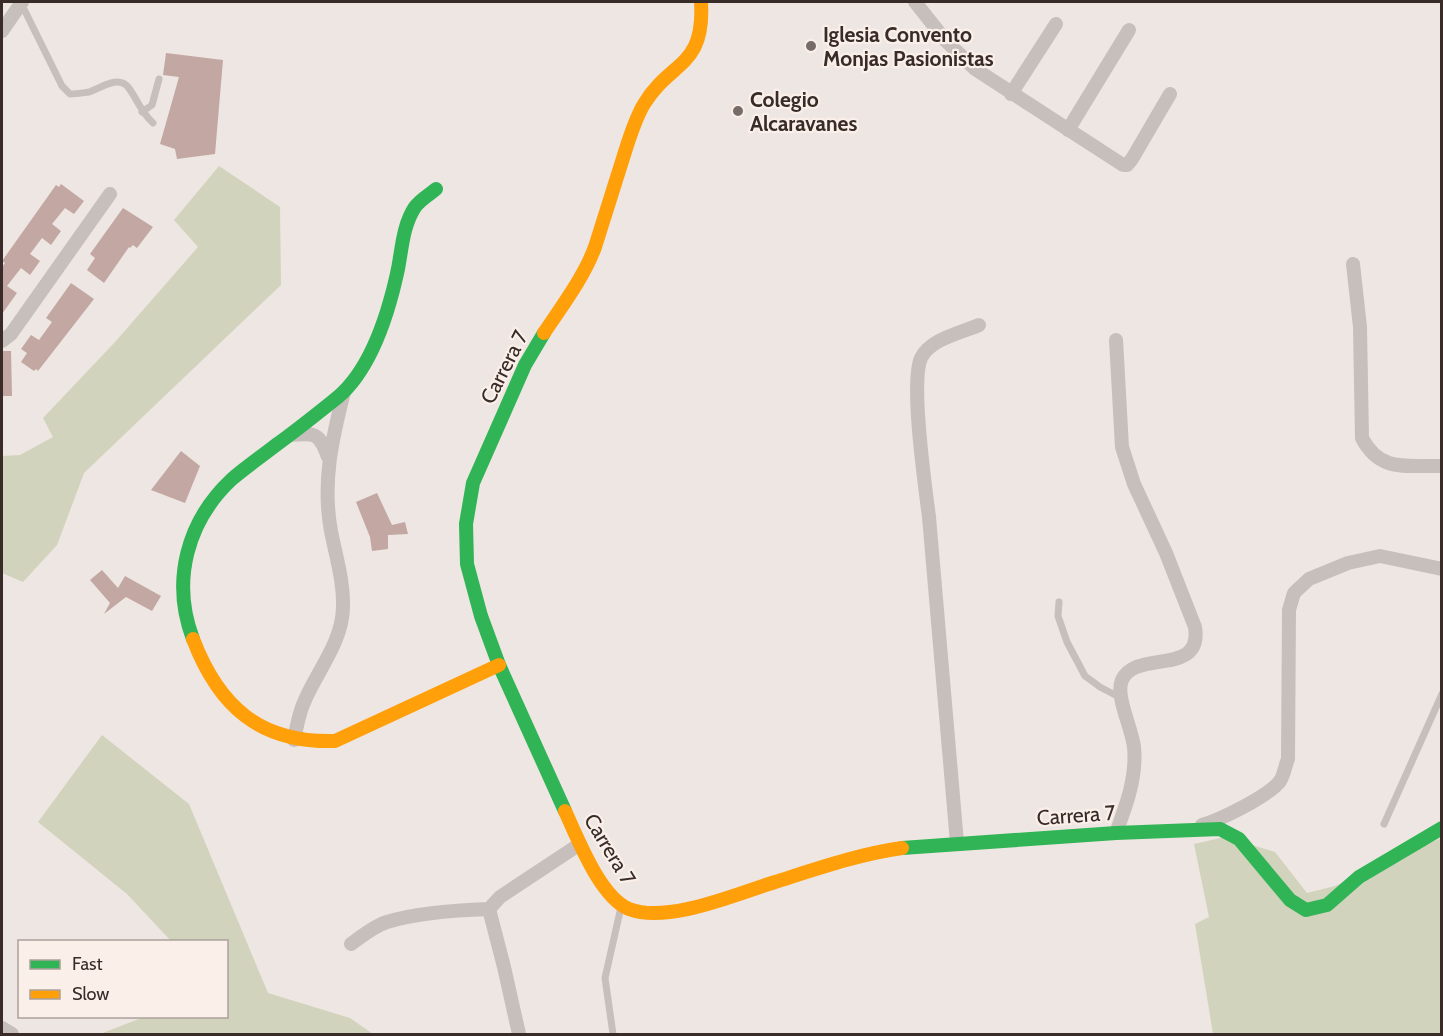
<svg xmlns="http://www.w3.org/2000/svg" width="1443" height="1036" font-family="Cabin,sans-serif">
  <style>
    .green { fill: #d2d3bc }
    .building { fill: #c2a7a3 }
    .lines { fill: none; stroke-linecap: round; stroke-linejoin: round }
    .lane { stroke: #c7bfbb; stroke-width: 7 }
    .street { stroke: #c7bfbb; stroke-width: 14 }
    .fast { stroke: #30b455; stroke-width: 14 }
    .slow { stroke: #ff9f0a; stroke-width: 14 }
    .poi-dot { fill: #786c69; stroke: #faf0e9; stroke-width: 2 }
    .labels { text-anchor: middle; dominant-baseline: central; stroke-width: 4.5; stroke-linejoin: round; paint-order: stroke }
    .poi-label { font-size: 21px; font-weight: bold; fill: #382b28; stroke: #faf0e9; text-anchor: start }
    .street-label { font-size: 21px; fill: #382b28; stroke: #faf0e9 }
  </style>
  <rect width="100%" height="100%" fill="#eee6e2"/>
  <!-- green -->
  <path class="green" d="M219,166L280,207L281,285L84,473L57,545L23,582L2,573V456L20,455L53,437L43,418L115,342L198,247L174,220Z
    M102,735L189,804L268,993L350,1018L373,1034H100L144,1017L226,1016V942L171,941L127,894L38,822Z
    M1225,837L1275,852L1307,893L1335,886L1441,838V1034H1213L1195,924L1209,917L1194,844Z"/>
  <!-- building -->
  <path class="building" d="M166,53L223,60L215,154L177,159L175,149L160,144L179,77L163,75Z
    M61,184L84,201L74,214L65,208L52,224L61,231L51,245L42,238L30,254L40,261L30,275L21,268L7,286L17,293L2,314V267L5,263L2,261L56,185L59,187Z
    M123,208L153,227L137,248L133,245L130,248L129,247L104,283L87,270L95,258L90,254Z
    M71,283L94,299L38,371L36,369L34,371L21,362L27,353L21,349L31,335L39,340L52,322L46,318Z
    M2,351H11L12,396H2Z
    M181,451L200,466L185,503L151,490Z
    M377,493L392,525L405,522L408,534L388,535V549L372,551L370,537L356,502Z
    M102,570L118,588L125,576L161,596L152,611L126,597L104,614L110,603L90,580Z"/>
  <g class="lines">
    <!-- lane -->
    <path class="lane" d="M21,3L62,86L70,94C76,94 82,93 89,92C101,88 118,75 128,87C138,100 140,111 153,123
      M142,112L152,105L159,79
      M1059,602L1058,616L1067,642L1085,676L1100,687L1121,698
      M1384,824L1442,694
      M613,1034L605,978L621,907"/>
    <!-- street -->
    <path class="street" d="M915,2L946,41L975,69L1123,165H1127L1132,159L1170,94
      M2,31L22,2
      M1011,94L1056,24
      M1068,130L1129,30
      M1353,264L1360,327L1362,438C1380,473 1407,465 1442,466
      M1116,340L1122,447L1134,484L1166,553L1195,627C1203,677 1136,649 1122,680C1115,696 1132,728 1134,747C1137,777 1126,806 1116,833
      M2,341L11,334L110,194
      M290,435C315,433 319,432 328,457
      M294,740C297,726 299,712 305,700C318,670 342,642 343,608C344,582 336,557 331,531C322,483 332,439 344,392
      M1202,825C1220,820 1269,796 1280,781C1284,775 1285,766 1288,759L1289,610L1294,593L1309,579L1348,563L1380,556L1442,569
      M957,843C948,734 939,625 929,517C925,485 910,383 921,358C930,339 961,333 979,325
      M489,909L504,967L519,1034
      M351,944C362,936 374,926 387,922C416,913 458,910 489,909L500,897L580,844
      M2,1028L12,1034"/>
    <!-- fast -->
    <path class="fast" d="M544,333L525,365L473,483L466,524L467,564L481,616L499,665L565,811
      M193,639C171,581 187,521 232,479C246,467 262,456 276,445C297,430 318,413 338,397C372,368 389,311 398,269C402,248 403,225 415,207C421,199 429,195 436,189
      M902,848L1116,833L1220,829L1239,839L1290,900L1306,910L1327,905L1359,877L1442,828"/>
    <!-- slow -->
    <path class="slow" d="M544,333C562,306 584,277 595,247C605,216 614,186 624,155C629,139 635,119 644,104C671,60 705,68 701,2
      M193,639C219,707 260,743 335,741L499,665
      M565,811C578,839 600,897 629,909C668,924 736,894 775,882C816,869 859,854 902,848"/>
  </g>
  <!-- markers -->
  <g class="poi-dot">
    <circle cx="811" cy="46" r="6"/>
    <circle cx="738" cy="111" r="6"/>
  </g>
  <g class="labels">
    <!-- poi labels -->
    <g class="poi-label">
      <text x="823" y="34">Iglesia Convento<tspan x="823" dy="24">Monjas Pasionistas</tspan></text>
      <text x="750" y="99">Colegio<tspan x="750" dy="24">Alcaravanes</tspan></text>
    </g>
    <!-- street labels -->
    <g class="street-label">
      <text transform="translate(504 367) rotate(-63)">Carrera 7</text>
      <text transform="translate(1076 815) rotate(-4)">Carrera 7</text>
      <text transform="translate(610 849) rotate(59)">Carrera 7</text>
    </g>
  </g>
  <!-- border -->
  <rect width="1443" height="1036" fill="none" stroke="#382b28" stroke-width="6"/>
  <!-- legend -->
  <rect x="18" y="940" width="210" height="78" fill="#faf0e9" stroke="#aca19c" stroke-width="1.5"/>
  <rect x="30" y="960" width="30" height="9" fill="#30b455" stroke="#aca19c" stroke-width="1.5"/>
  <text x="72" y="970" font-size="18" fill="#382b28">Fast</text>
  <rect x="30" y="990" width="30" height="9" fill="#ff9f0a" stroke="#aca19c" stroke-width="1.5"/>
  <text x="72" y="1000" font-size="18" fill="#382b28">Slow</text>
</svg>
